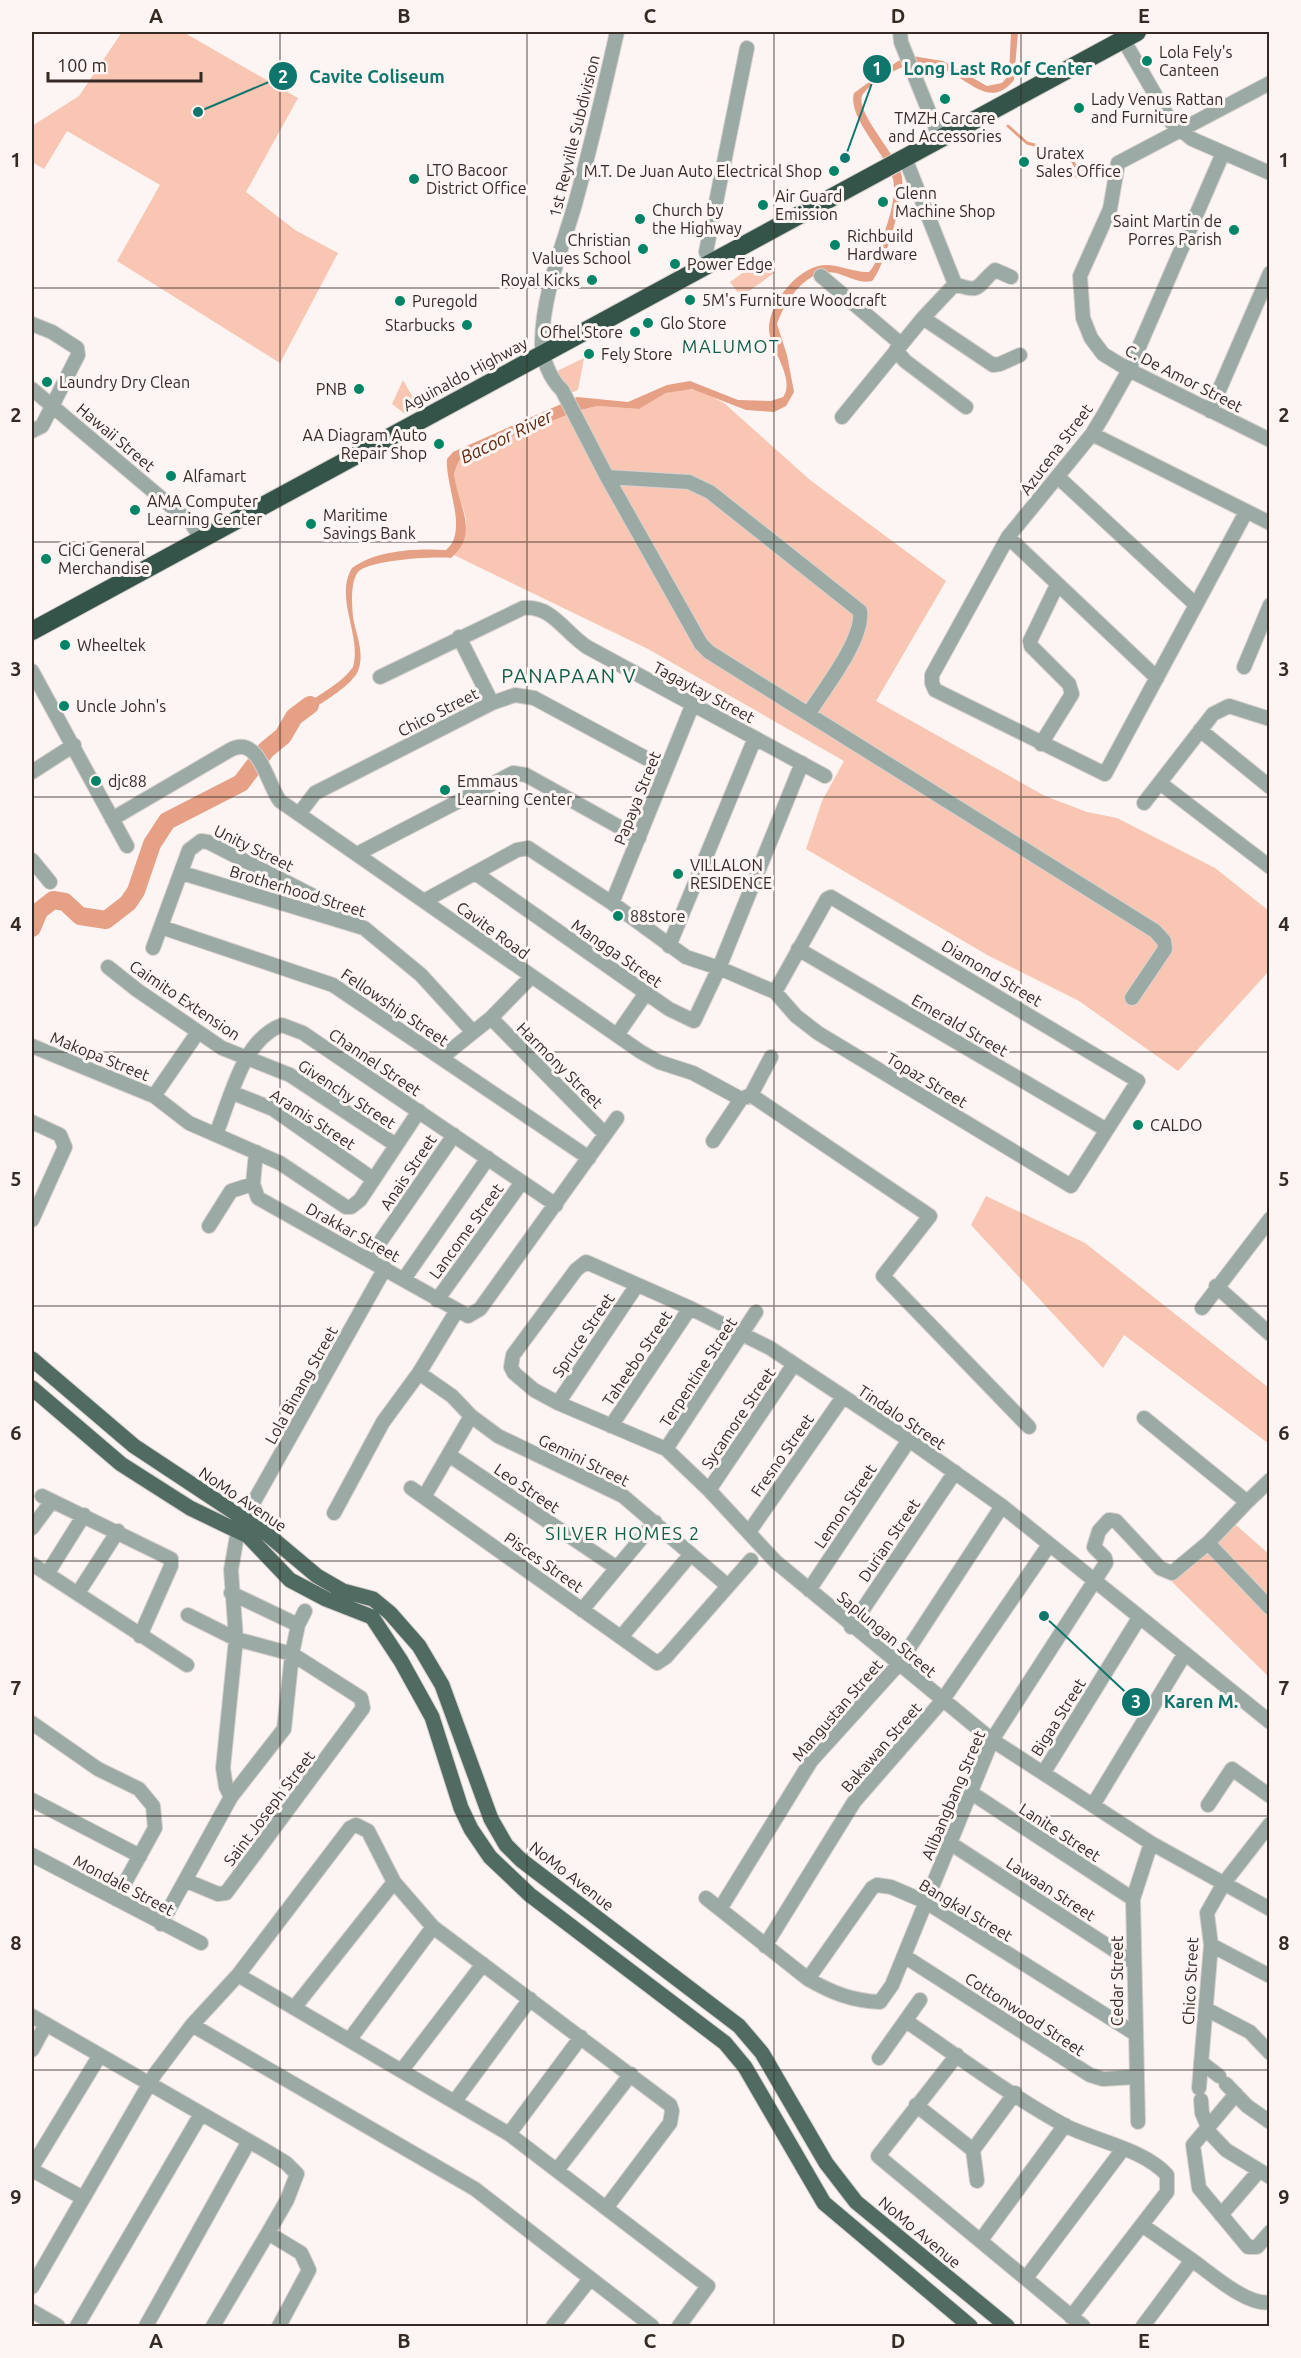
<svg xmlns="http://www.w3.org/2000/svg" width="1301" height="2358" font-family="Ubuntu,sans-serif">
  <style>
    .green { fill: #f8c6b2 }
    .water { fill: #e6a085 }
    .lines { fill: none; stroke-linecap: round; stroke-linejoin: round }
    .stream { stroke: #e6a085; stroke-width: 3 }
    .river { stroke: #e6a085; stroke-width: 18 }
    .minor-casing { stroke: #d8d0ce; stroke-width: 16 }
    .major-casing { stroke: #d8d0ce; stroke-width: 17 }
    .highway-casing { stroke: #d8d0ce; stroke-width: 20 }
    .minor { stroke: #9baaa4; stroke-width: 14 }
    .major { stroke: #506b61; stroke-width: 15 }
    .highway { stroke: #355449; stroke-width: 18 }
    .grid { fill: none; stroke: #362a25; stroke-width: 1.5; stroke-opacity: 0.55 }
    .poi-dot { fill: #028567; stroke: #fcf5f3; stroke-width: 2 }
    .labels { text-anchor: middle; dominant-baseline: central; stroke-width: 6; stroke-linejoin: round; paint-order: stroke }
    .poi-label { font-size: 16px; fill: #362a25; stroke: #fcf5f3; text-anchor: start }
    .street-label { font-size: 16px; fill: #362a25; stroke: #fcf5f3 }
    .neighbourhood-label { font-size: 18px; letter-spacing: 1.5px; fill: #105f4a; stroke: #fcf5f3 }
    .water-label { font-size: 18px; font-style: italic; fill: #632508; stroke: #fcf5f3 }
    .quarter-label { font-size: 20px; letter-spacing: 1.5px; fill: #105f4a; stroke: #fcf5f3 }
    .leader { fill: none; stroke: #0f766e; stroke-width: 2 }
    .callout-dot { fill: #0f766e; stroke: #fcf5f3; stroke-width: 2 }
    .mark-label { font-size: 18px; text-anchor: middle; font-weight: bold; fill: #fff }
    .callout-label { font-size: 18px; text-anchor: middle; font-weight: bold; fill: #0f766e; stroke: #fcf5f3; stroke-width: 6; stroke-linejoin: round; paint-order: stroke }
    .neatline { fill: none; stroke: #362a25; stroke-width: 2 }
    .grid-label { font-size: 20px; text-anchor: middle; font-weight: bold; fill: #362a25 }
  </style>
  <rect width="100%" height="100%" fill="#fcf5f3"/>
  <!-- green -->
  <path class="green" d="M122,32H183L298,98L246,192L295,230L338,253L280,363L117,261L160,185L67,131L44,169L32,162V126L79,96Z
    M763,258L774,273L741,297L730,282Z
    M584,358L578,390L568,394L555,372Z
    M403,380L414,399L422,395L425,400L424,403L405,414L392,404Z
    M685,389L699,390L724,403L810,480L946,581L876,701L1045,796L1087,812L1117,818L1215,868L1269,911V971L1178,1071L1079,1001L989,956L806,849L822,801L844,761L648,649L454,555C480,519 457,510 454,473L459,461L471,452L559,416L597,406L639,409L666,393Z
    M986,1196L1085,1243L1269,1388V1444L1124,1335L1103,1368L971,1225Z
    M1229,1519L1269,1554V1677L1167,1577Z"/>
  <!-- water -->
  <path class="water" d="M1011,32H1018L1014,80C978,124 953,38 892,72C882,78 870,84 863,94C852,110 899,156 902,177C905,196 884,268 872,281C860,284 847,276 836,273C807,267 785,301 777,324L787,355L794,392L786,406L774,412L746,410L692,389L666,393L639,409L597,406L577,411L471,452L459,461L454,473C457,505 481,532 451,558C434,556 368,560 358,572C350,583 352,605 353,617C356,635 365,653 358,671C351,688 309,710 293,722L289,717C309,698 337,689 353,667C362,635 334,598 352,568C376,550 417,548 446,550C469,531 445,486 447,459L453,452L577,397L628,402L667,385L690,381L738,400L771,401L783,397C796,379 770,349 769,330C768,306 794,272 818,266C835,262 852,273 869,272C878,263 880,246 884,234C889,219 897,195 893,179C886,153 847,118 854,93L898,61L912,56L943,61L987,86L1002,83L1009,75Z"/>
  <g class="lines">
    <!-- stream -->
    <path class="stream" d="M1008,126L1027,143L1068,154L1076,167V176"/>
    <!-- river -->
    <path class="river" d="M32,928L39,911L53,900L65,902L80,916L106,920L128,903L136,891L152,844L167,821L241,783L266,750L283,736L294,717L310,705"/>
    <defs>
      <path id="minor" d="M617,32C604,89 591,147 575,204C562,249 543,293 542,341C541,357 550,379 562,390L607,477L701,644L709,652L1155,931L1164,941L1165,949L1132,998
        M900,32L901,42L940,139
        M1123,39L1171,122L1192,139L1270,173
        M1270,83L1118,163L1110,209L1080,276L1083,318L1091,338L1103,354L1129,370L1270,440
        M1223,153L1129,370L1103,416L1092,434L1008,537L932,675V683L935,690L1105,774L1246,512
        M905,158L955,284C982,294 976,286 995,270L1011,277
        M712,261L706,252L747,48
        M821,276L901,344
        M923,318L993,365L1000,364L1020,355
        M32,324L52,332L77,348L78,355L42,426L32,431
        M896,350L905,361L966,407
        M32,389L192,524L201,539
        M1210,411L1270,273
        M842,417L923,318L955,284
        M1092,434L1270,523
        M607,477L689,482L710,492L860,611C864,639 824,689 809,713
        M1058,477L1196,605
        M1008,537L1157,678
        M459,637L492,703
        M1244,667L1270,605
        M32,671L127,846
        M380,677L523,608C552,605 564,632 587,647L825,776
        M1200,730L1270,787
        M1041,744L1072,694L1069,684L1031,646L1030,641L1057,585
        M32,772L74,745
        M1160,783L1270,867
        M1144,803L1213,714L1229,706L1270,719
        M299,814L315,793L492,703L515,695L534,698L666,769
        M112,819L230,750C260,734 267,785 280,801L641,1052L659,1062L693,1073L741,1099
        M357,854L513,773L526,775L639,838
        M32,860L50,882
        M182,873L364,928L421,975L473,1032
        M475,873L669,1009L694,1021L719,968L802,763
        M424,901L517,850L528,848L612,903L686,957L719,968L775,992L796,1016L818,1033L1071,1186L1138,1081L831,897L827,899L775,992
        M612,903L692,706
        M161,927L333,985L589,1158
        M669,946L755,738
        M153,948L189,850L201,841L208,842L333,906L353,920
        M798,949L1105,1129
        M108,967L137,990L222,1048L290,1075L396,1145
        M491,1018L605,1134
        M617,1035L646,993
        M32,1046L154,1096L189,1123L280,1163L346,1207H351L360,1200L419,1111
        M441,1058L491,1018L530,978
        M233,1093L273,1109L373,1179
        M751,1095L771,1057
        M154,1096L198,1032
        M32,1122L60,1135L65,1147L32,1220
        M216,1134C231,1098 242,1040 282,1025L303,1033L556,1205
        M713,1141L741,1099L751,1095L930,1216L883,1276L1029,1427
        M256,1152L253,1184L258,1198L468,1316L480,1309L617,1118
        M209,1226L231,1191L253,1184
        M369,1258L454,1135
        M404,1279L488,1158
        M1216,1286L1270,1334
        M437,1300L522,1182
        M1202,1308L1270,1219
        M419,1373L452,1396L471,1416L498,1436L623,1496L728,1586
        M558,1403L637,1285
        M1144,1418L1247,1502L1270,1480
        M611,1426L690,1308
        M666,1449L756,1312
        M449,1455L617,1568
        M411,1488L657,1663L666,1657L751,1560
        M709,1490L794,1364
        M42,1496L171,1559V1566L140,1636
        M424,1497L471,1416
        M334,1513L383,1422L419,1373L456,1312
        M32,1528L52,1501
        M749,1532L843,1397
        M1208,1543L1270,1608
        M32,1564L187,1665
        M47,1574L84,1515
        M809,1590L909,1440
        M78,1593L118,1531
        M231,1593L298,1625
        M582,1610L655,1522
        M851,1627L955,1472
        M621,1637L691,1554
        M1270,1722L1002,1506L909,1440L770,1348L690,1308L586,1262L576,1270L513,1355L511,1367L514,1373L534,1390L558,1403L666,1449L709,1490L776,1562L992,1740L1151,1843L1270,1909
        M32,1723L98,1769L139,1789L153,1806L155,1828L116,1899
        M1044,1772L1139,1618
        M970,1792L1133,1899
        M231,1797L226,1787L223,1768L236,1639L231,1570L238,1530L385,1268
        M32,1800L140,1856
        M1093,1805L1184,1655
        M1208,1805L1232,1769L1270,1796
        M950,1843L1134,1963
        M32,1855L201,1943
        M187,1881L218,1894L226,1893L363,1708L361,1698L292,1654L236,1639L188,1615
        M706,1898L808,1979C832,1993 853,2001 880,2002L892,1985L992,1740L1106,1563L1105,1558L1094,1547L1099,1531L1109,1520L1116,1521L1160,1568L1172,1573L1208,1543L1247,1502
        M720,1909L811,1761L898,1665L1002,1506
        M161,1924L231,1797L284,1729L292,1654L298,1625L305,1611
        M1211,1945L1270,1976
        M765,1946L854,1802L942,1701L1049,1545
        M904,1956L1090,2075L1103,2079L1136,2077
        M238,1975L509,2134L708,2286L679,2326
        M808,1979L872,1888L877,1885L891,1887L926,1902L1134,2033
        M294,2008L394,1882
        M1206,2009L1250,2032L1270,2053
        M32,2016L268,2152L286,2163L297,2174L287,2200L268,2233L301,2253L309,2270L279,2326
        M906,2021C956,2055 1011,2096 1064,2125C1095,2141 1144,2149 1167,2175V2192L1071,2317
        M350,2039L433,1927
        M32,2050L46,2024
        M957,2055L878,2156L1083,2326
        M879,2058L920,2000
        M1201,2062L1219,2076
        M402,2070L483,1964
        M1226,2084L1247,2106L1270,2122
        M1199,2088L1211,1945L1207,1913L1224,1883L1270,1824
        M1236,2094L1193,2145L1199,2188L1248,2247H1257L1270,2232
        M1201,2100L1202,2113L1208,2127
        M455,2101L530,1999
        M916,2105L973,2150
        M1138,2122L1133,1899L1151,1843
        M1206,2129L1226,2150L1270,2177
        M509,2134L581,2037
        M32,2167L100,2055
        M32,2170L83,2198
        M557,2170L631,2074
        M977,2181L973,2150L1015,2093
        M606,2208L670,2123L672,2111L670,2105L433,1927L394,1882L368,1831L356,1825L350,1828L238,1975L192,2025L475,2189L652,2326
        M1221,2215L1259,2171
        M1142,2225L1192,2260
        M981,2240L1065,2125
        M1026,2278L1123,2149
        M32,2287L155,2074L192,2025
        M32,2311L58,2326
        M77,2326L201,2114
        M146,2326L249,2141
        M213,2326L268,2233
        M553,2326L590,2279
        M1143,2326L1192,2260C1209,2272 1248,2307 1270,2302"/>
      <path id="major" d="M32,1359L134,1446L267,1534L317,1576L343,1591L373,1599L390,1613L419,1646L442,1685L491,1819L506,1845L521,1860L739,2026L762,2053L826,2163L856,2202L1007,2326
        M32,1388L121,1464L190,1508L248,1536L290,1580L326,1599L372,1617L401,1661L432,1717L461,1808L471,1829L490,1857L530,1895L725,2043L745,2067L824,2203L970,2326"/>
      <path id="highway" d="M32,631L1137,32"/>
    </defs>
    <!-- minor casing -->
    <use href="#minor" class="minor-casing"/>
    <!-- major casing -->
    <use href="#major" class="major-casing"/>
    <!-- highway casing -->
    <use href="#highway" class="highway-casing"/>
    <!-- minor -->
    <use href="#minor" class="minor"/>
    <!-- major -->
    <use href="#major" class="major"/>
    <!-- highway -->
    <use href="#highway" class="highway"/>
  </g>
  <!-- grid -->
  <path class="grid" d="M280,32V2326M527,32V2326M774,32V2326M1021,32V2326M32,288H1270M32,542H1270M32,797H1270M32,1052H1270M32,1306H1270M32,1561H1270M32,1816H1270M32,2070H1270"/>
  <!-- markers -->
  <g class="poi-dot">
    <circle cx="1147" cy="61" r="6"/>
    <circle cx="945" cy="99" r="6"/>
    <circle cx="1079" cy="108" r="6"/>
    <circle cx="1024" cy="162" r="6"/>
    <circle cx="834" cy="171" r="6"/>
    <circle cx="414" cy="179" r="6"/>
    <circle cx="883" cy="202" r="6"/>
    <circle cx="763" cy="205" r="6"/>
    <circle cx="640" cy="219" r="6"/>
    <circle cx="1234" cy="230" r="6"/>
    <circle cx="835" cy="245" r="6"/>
    <circle cx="643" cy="249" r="6"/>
    <circle cx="675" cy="264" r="6"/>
    <circle cx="592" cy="280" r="6"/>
    <circle cx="690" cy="300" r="6"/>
    <circle cx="400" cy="301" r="6"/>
    <circle cx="648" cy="323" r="6"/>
    <circle cx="467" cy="325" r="6"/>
    <circle cx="635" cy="332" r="6"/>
    <circle cx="589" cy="354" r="6"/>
    <circle cx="47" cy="382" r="6"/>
    <circle cx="359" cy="389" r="6"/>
    <circle cx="439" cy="444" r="6"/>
    <circle cx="171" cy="476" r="6"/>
    <circle cx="135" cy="510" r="6"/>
    <circle cx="311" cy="524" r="6"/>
    <circle cx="46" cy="559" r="6"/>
    <circle cx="65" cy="645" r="6"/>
    <circle cx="64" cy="706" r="6"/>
    <circle cx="96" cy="781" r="6"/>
    <circle cx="445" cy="790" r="6"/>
    <circle cx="678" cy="874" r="6"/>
    <circle cx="618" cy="916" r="6"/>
    <circle cx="1138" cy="1125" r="6"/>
  </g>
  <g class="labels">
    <!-- poi labels -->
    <g class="poi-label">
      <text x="1159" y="52">Lola Fely's<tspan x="1159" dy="18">Canteen</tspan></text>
      <text x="1091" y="99">Lady Venus Rattan<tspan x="1091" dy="18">and Furniture</tspan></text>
      <text x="945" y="118" text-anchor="middle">TMZH Carcare<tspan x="945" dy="18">and Accessories</tspan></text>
      <text x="1036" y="153">Uratex<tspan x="1036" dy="18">Sales Office</tspan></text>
      <text x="426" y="170">LTO Bacoor<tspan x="426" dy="18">District Office</tspan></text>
      <text x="822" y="171" text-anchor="end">M.T. De Juan Auto Electrical Shop</text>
      <text x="895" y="193">Glenn<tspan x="895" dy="18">Machine Shop</tspan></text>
      <text x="775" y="196">Air Guard<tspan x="775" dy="18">Emission</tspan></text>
      <text x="652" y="210">Church by<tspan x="652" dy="18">the Highway</tspan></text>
      <text x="1222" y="221" text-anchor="end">Saint Martin de<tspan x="1222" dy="18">Porres Parish</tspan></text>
      <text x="847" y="236">Richbuild<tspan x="847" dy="18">Hardware</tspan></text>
      <text x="631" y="240" text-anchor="end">Christian<tspan x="631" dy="18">Values School</tspan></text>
      <text x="687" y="264">Power Edge</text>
      <text x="580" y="280" text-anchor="end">Royal Kicks</text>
      <text x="702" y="300">5M's Furniture Woodcraft</text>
      <text x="412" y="301">Puregold</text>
      <text x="660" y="323">Glo Store</text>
      <text x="455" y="325" text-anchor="end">Starbucks</text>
      <text x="623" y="332" text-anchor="end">Ofhel Store</text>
      <text x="601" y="354">Fely Store</text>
      <text x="59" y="382">Laundry Dry Clean</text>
      <text x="347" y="389" text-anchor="end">PNB</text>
      <text x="427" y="435" text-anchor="end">AA Diagram Auto<tspan x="427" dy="18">Repair Shop</tspan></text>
      <text x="183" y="476">Alfamart</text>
      <text x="147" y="501">AMA Computer<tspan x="147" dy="18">Learning Center</tspan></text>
      <text x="323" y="515">Maritime<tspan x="323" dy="18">Savings Bank</tspan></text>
      <text x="58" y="550">CiCi General<tspan x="58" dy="18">Merchandise</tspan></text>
      <text x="77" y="645">Wheeltek</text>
      <text x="76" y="706">Uncle John's</text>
      <text x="108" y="781">djc88</text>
      <text x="457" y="781">Emmaus<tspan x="457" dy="18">Learning Center</tspan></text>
      <text x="690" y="865">VILLALON<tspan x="690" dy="18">RESIDENCE</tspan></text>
      <text x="630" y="916">88store</text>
      <text x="1150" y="1125">CALDO</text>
    </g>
    <!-- street labels -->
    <g class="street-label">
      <text transform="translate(574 136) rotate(-76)">1st Reyville Subdivision</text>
      <text transform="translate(465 374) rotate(-28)">Aguinaldo Highway</text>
      <text transform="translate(1184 378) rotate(27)">C. De Amor Street</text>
      <text transform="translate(116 437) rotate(40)">Hawaii Street</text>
      <text transform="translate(1056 449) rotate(-53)">Azucena Street</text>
      <text transform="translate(704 692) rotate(28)">Tagaytay Street</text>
      <text transform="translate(438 712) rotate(-27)">Chico Street</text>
      <text transform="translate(637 798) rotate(-68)">Papaya Street</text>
      <text transform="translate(254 848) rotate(26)">Unity Street</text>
      <text transform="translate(298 891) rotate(17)">Brotherhood Street</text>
      <text transform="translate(493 930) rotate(36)">Cavite Road</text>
      <text transform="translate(617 953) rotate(35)">Mangga Street</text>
      <text transform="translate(992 973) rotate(31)">Diamond Street</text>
      <text transform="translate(185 1000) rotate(34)">Caimito Extension</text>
      <text transform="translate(395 1007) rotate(34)">Fellowship Street</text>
      <text transform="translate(960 1025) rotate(30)">Emerald Street</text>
      <text transform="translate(100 1056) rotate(22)">Makopa Street</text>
      <text transform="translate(375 1062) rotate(34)">Channel Street</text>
      <text transform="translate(560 1065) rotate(45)">Harmony Street</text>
      <text transform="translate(927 1080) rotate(31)">Topaz Street</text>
      <text transform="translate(347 1094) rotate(33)">Givenchy Street</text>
      <text transform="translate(313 1119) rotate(33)">Aramis Street</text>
      <text transform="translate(408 1172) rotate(-56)">Anais Street</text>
      <text transform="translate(466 1231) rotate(-54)">Lancome Street</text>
      <text transform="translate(353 1232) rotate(29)">Drakkar Street</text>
      <text transform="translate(583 1335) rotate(-56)">Spruce Street</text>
      <text transform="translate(637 1358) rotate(-56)">Taheebo Street</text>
      <text transform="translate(698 1372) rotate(-57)">Terpentine Street</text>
      <text transform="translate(301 1385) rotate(-61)">Lola Binang Street</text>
      <text transform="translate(902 1417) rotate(34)">Tindalo Street</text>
      <text transform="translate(738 1418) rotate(-56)">Sycamore Street</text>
      <text transform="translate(782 1455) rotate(-55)">Fresno Street</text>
      <text transform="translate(584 1460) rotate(26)">Gemini Street</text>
      <text transform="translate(527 1488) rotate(34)">Leo Street</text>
      <text transform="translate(243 1499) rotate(34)">NoMo Avenue</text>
      <text transform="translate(845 1506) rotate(-56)">Lemon Street</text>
      <text transform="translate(889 1540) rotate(-56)">Durian Street</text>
      <text transform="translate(544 1562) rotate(35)">Pisces Street</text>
      <text transform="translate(887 1634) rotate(40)">Saplungan Street</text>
      <text transform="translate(837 1710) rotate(-49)">Mangustan Street</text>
      <text transform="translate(1058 1717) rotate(-58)">Bigaa Street</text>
      <text transform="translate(881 1747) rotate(-49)">Bakawan Street</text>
      <text transform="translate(953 1795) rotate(-67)">Alibangbang Street</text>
      <text transform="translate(269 1808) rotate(-53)">Saint Joseph Street</text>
      <text transform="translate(1060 1832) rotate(33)">Lanite Street</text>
      <text transform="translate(572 1876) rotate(38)">NoMo Avenue</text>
      <text transform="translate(124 1885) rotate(28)">Mondale Street</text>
      <text transform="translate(1051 1889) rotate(33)">Lawaan Street</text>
      <text transform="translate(966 1910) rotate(31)">Bangkal Street</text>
      <text transform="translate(1117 1981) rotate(-90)">Cedar Street</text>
      <text transform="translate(1190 1981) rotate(-87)">Chico Street</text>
      <text transform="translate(1025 2014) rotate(33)">Cottonwood Street</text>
      <text transform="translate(920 2232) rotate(40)">NoMo Avenue</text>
    </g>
    <!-- neighbourhood labels -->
    <g class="neighbourhood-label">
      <text x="731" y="346">MALUMOT</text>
      <text x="623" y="1533">SILVER HOMES 2</text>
    </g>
    <!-- water labels -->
    <g class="water-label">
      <text transform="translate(506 436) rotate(-26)">Bacoor River</text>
    </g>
    <!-- quarter labels -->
    <g class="quarter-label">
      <text x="569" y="675">PANAPAAN V</text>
    </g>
  </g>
  <!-- callouts -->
  <path class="leader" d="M845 158L877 69M198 112L283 76M1044 1616L1136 1702"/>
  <g class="callout-dot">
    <circle cx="845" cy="158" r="6"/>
    <circle cx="198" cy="112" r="6"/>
    <circle cx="1044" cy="1616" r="6"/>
    <circle cx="877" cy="69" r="15"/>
    <circle cx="283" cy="76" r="15"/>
    <circle cx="1136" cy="1702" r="15"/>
  </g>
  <g class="mark-label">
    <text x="877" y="75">1</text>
    <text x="283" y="83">2</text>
    <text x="1136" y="1708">3</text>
  </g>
  <g class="callout-label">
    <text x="998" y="75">Long Last Roof Center</text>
    <text x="377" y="83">Cavite Coliseum</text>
    <text x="1201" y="1708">Karen M.</text>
  </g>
  <!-- border -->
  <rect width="1301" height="2358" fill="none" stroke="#fcf5f3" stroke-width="66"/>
  <!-- scale -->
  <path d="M48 72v9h153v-9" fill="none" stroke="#362a25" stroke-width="3"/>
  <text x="57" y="72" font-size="18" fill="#362a25" stroke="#fcf5f3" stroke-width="4.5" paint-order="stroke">100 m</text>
  <rect x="33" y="33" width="1235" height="2292" class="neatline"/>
  <g class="grid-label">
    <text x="156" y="23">A</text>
    <text x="404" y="23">B</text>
    <text x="650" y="23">C</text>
    <text x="898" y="23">D</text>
    <text x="1144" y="23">E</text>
    <text x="16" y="167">1</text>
    <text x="1284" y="167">1</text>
    <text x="16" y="422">2</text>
    <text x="1284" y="422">2</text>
    <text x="16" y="676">3</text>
    <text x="1284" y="676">3</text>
    <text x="16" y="931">4</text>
    <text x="1284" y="931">4</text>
    <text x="16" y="1186">5</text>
    <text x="1284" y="1186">5</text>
    <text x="16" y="1440">6</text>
    <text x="1284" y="1440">6</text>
    <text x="16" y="1695">7</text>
    <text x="1284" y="1695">7</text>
    <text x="16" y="1950">8</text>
    <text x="1284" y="1950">8</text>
    <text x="16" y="2204">9</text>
    <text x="1284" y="2204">9</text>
    <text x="156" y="2348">A</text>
    <text x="404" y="2348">B</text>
    <text x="650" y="2348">C</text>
    <text x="898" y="2348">D</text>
    <text x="1144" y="2348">E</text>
  </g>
</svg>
